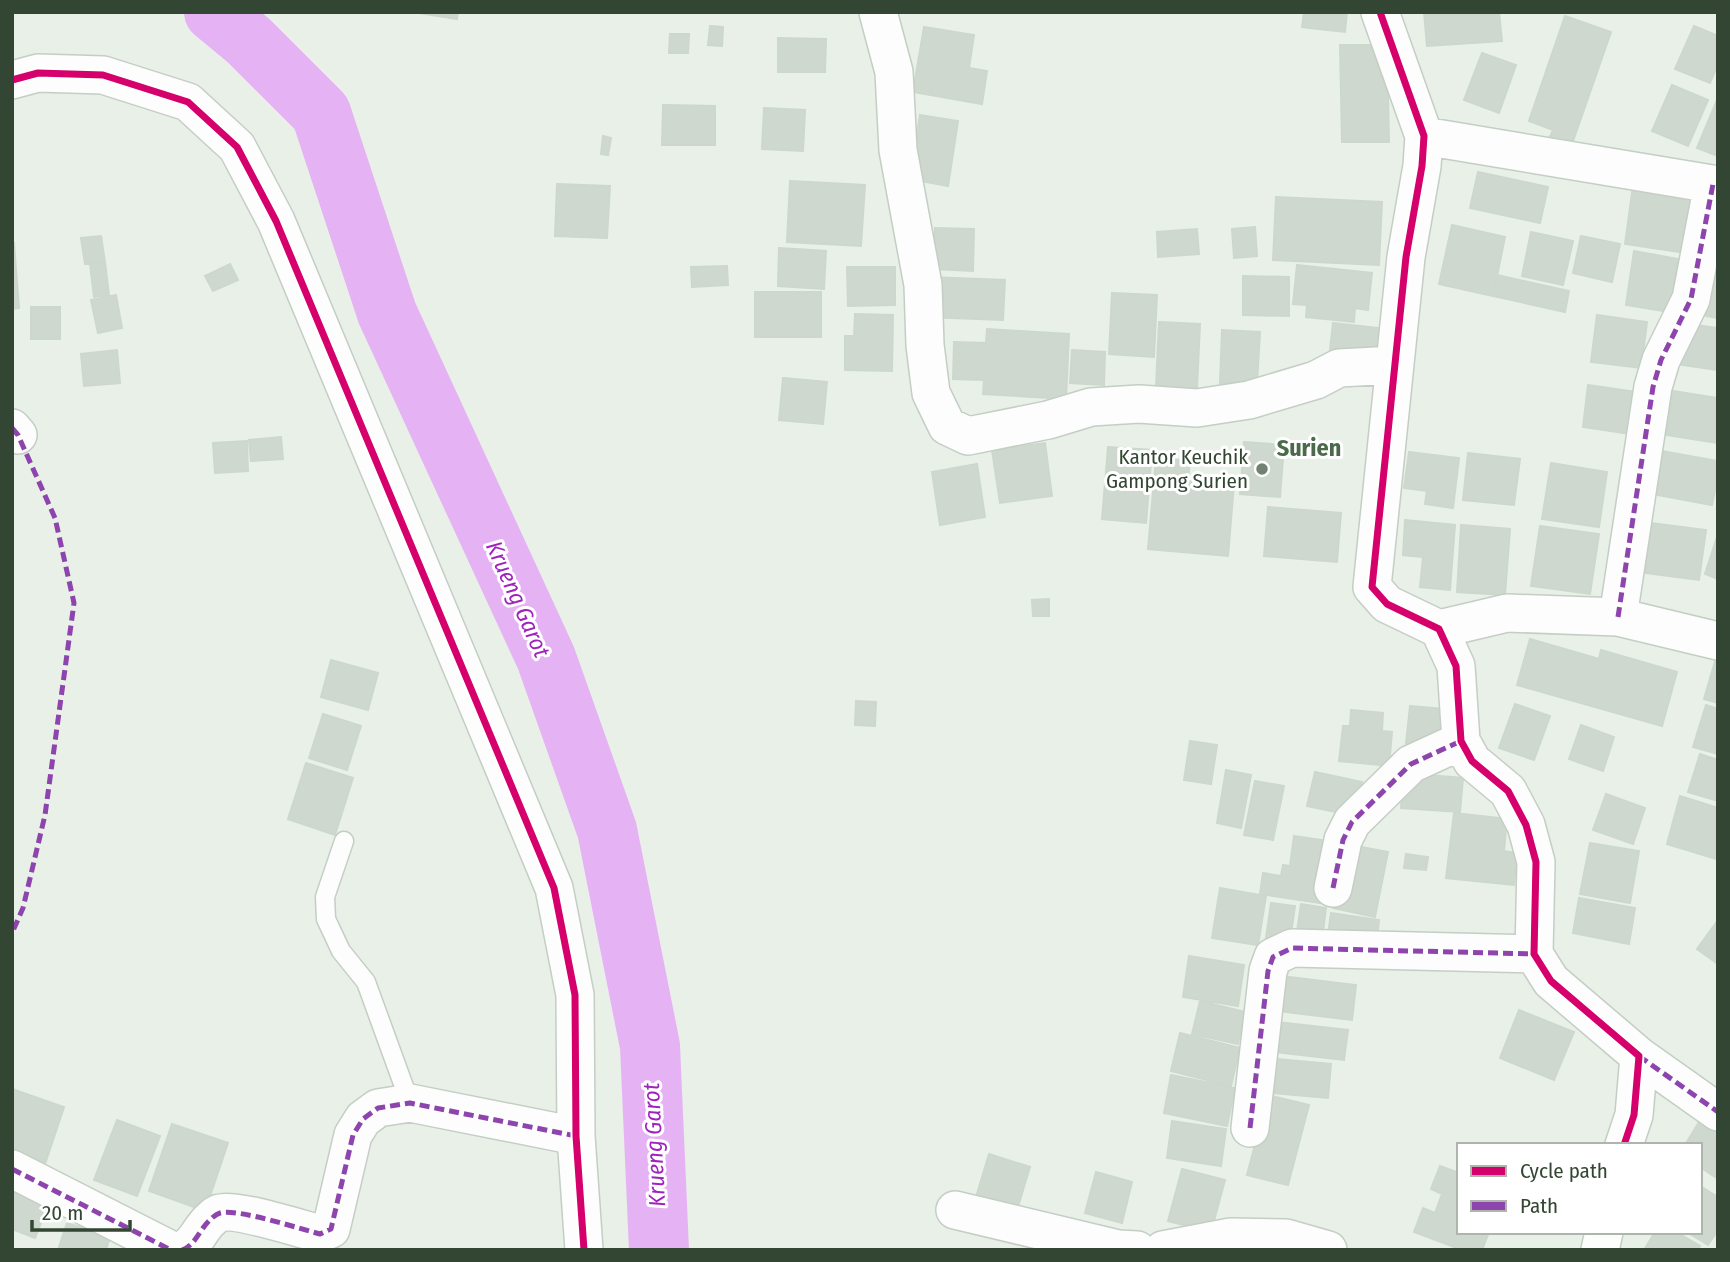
<svg xmlns="http://www.w3.org/2000/svg" width="1730" height="1262" font-family="'Fira Sans Condensed',sans-serif">
  <style>
    .lines { fill: none; stroke-linecap: round; stroke-linejoin: round }
    .river { stroke: #e5b3f3; stroke-width: 60 }
    .building { fill: #cfd8cf; stroke: #cdd8cd; stroke-width: 2 }
    .lane-casing { stroke: #c4cec5; stroke-width: 21 }
    .street-casing { stroke: #c4cec5; stroke-width: 40 }
    .lane { stroke: #fcfdfc; stroke-width: 18 }
    .street { stroke: #fcfdfc; stroke-width: 37 }
    .quiet { stroke: #8e44ad; stroke-width: 5; stroke-dasharray: 10 5; stroke-linecap: butt }
    .cycleway-casing { stroke: #fff; stroke-width: 11 }
    .cycleway { stroke: #d6006c; stroke-width: 7 }
    .poi-dot { fill: #728272; stroke: #fff; stroke-width: 2.5 }
    .labels { text-anchor: middle; dominant-baseline: central; stroke-width: 6; stroke-linejoin: round; paint-order: stroke }
    .poi-label { font-size: 21px; fill: #334633; stroke: #fff; text-anchor: end }
    .water-label { font-size: 23px; font-style: italic; fill: #9f22bd; stroke: #fff }
    .quarter-label { font-size: 24px; font-weight: bold; fill: #4a6a49; stroke: #fff }
  </style>
  <rect width="100%" height="100%" fill="#e8f0e8"/>
  <g class="lines">
    <!-- river -->
    <path class="river" d="M214,12L249,41L321,113L387,313L546,658L607,830L650,1046L659,1250"/>
  </g>
  <!-- building -->
  <path class="building" d="M413,12H458L457,19Z
    M1304,12H1347L1345,32L1302,27Z
    M1424,12H1499L1502,41L1427,46Z
    M1565,16L1611,32L1571,147L1549,139L1553,130L1529,121Z
    M710,26L723,27L722,46L708,45Z
    M1694,26L1718,36V64L1710,83L1675,69Z
    M924,27L974,35L969,68L987,71L982,104L913,92Z
    M670,34H689L688,53H669Z
    M778,38L826,39L825,72H778Z
    M1340,45H1387L1389,142H1342Z
    M1482,53L1516,65L1499,113L1464,100Z
    M1672,85L1708,100L1688,146L1652,131Z
    M1717,100H1718V156L1697,148Z
    M663,105L715,106V145H662Z
    M764,108L805,110L803,151L762,149Z
    M920,115L958,121L948,186L910,179Z
    M603,136L611,138L608,155L601,154Z
    M1478,172L1548,187L1540,223L1470,208Z
    M790,181L865,185L861,246L787,242Z
    M557,184L610,186L607,238L555,236Z
    M1633,186L1696,196L1687,253L1625,244Z
    M1276,197L1382,202L1379,265L1273,260Z
    M1452,225L1505,237L1493,296L1439,284Z
    M1255,227L1257,256L1234,258L1232,229Z
    M935,228L974,229L973,271L934,269Z
    M1197,229L1199,254L1158,257L1157,232Z
    M1531,232L1573,241L1563,285L1522,276Z
    M101,236L105,262L85,264L81,238Z
    M1581,236L1620,244L1612,282L1573,273Z
    M12,243H14L19,308L12,309Z
    M779,248L826,251L824,289L778,286Z
    M1634,251L1678,259L1670,312L1626,305Z
    M105,262L109,295L94,297L90,264Z
    M230,264L238,280L213,291L205,276Z
    M1297,265L1372,273L1368,310L1355,308L1354,322L1306,317L1307,305L1293,304Z
    M727,266L728,285L692,287L691,267Z
    M847,267H895V305L848,306Z
    M1714,273H1718V318L1706,316Z
    M1497,275L1569,291L1565,312L1493,296Z
    M1243,276L1289,277V316L1243,315Z
    M928,277L1005,280L1003,320L926,317Z
    M755,292H821V337H755Z
    M1112,293L1157,295L1154,357L1109,354Z
    M116,295L122,328L98,333L91,300Z
    M31,307H60V339H31Z
    M855,314L893,315L892,371L845,370V336H854Z
    M1597,315L1647,322L1641,368L1591,362Z
    M1159,322L1200,324L1197,389L1156,387Z
    M1333,323L1386,329L1383,357L1330,350Z
    M1681,323L1718,328V370L1675,364Z
    M987,329L1069,334L1066,399L983,394L984,380L953,379L954,342L986,343Z
    M1222,330L1260,332L1257,384L1220,383Z
    M117,350L120,383L84,386L81,354Z
    M1072,350L1105,352L1104,385L1070,383Z
    M783,378L827,382L823,424L779,420Z
    M1588,385L1637,392L1631,434L1583,427Z
    M1673,391L1718,398V443L1666,435Z
    M281,437L283,459L251,461L249,440Z
    M247,441L248,471L215,473L213,443Z
    M1244,442L1284,445L1280,497L1240,494Z
    M1045,443L1052,496L1000,503L992,450Z
    M1108,447L1152,450L1146,523L1102,519Z
    M1656,450L1718,461V476L1712,505L1647,493Z
    M1409,452L1459,458L1453,508L1425,504L1427,491L1404,488Z
    M1468,453L1520,459L1514,505L1463,500Z
    M1156,458L1190,461L1188,481L1234,484L1228,556L1148,549Z
    M1551,463L1607,472L1599,527L1542,519Z
    M977,464L985,517L940,525L932,472Z
    M1268,507L1341,513L1337,562L1264,556Z
    M1405,520L1455,525L1450,590L1420,587L1423,557L1403,555Z
    M1643,522L1706,530L1699,580L1637,572Z
    M1461,525L1510,529L1505,595L1457,592Z
    M1540,526L1599,534L1590,594L1531,586Z
    M1718,534V579L1705,574Z
    M1049,599V616H1033L1032,600Z
    M1530,639L1599,659L1601,650L1677,672L1662,726L1517,685Z
    M1716,658H1718V703L1704,699Z
    M331,660L378,673L368,710L321,697Z
    M856,701L876,702L875,726L855,725Z
    M1515,704L1550,716L1534,760L1499,748Z
    M1706,705L1718,709V754L1693,747Z
    M1410,706L1444,709L1440,747L1406,743Z
    M1351,710L1383,713L1382,731L1392,732L1389,766L1339,761L1343,726H1350Z
    M323,714L361,726L347,770L309,758Z
    M1581,725L1614,737L1603,771L1569,759Z
    M1190,741L1217,745L1211,784L1184,780Z
    M1700,754L1718,760V801L1688,792Z
    M306,763L353,778L335,835L288,819Z
    M1226,770L1251,775L1241,828L1217,823Z
    M1315,772L1362,782L1355,816L1307,806Z
    M1403,773L1463,778L1460,812L1401,808Z
    M1255,781L1284,786L1273,840L1244,835Z
    M1606,794L1645,808L1633,844L1593,830Z
    M1680,796L1718,808L1716,859L1667,844Z
    M1454,813L1507,819L1504,851L1517,853L1514,885L1446,878Z
    M1294,836L1336,842L1327,904L1260,894L1263,873L1281,876L1283,865L1290,866Z
    M1590,843L1639,851L1630,903L1580,894Z
    M1346,844L1388,852L1375,917L1333,908Z
    M1406,854L1428,857L1426,870L1404,868Z
    M1220,888L1266,896L1258,945L1212,938Z
    M1579,898L1635,908L1629,944L1573,933Z
    M1271,903L1295,906L1289,948L1265,945Z
    M1301,904L1326,908L1321,948L1295,945Z
    M1331,913L1379,920L1376,949L1327,942Z
    M1718,920V964L1697,949Z
    M1189,956L1244,965L1238,1006L1183,997Z
    M1281,976L1356,985L1352,1020L1277,1011Z
    M1200,1001L1245,1012L1238,1044L1192,1034Z
    M1519,1010L1574,1032L1554,1080L1500,1058Z
    M1268,1021L1348,1030L1344,1060L1265,1051Z
    M1180,1033L1240,1048L1231,1086L1171,1071Z
    M1276,1059L1331,1064L1328,1098L1273,1093Z
    M1171,1075L1235,1088L1227,1126L1164,1113Z
    M12,1089L64,1107L44,1167L12,1156Z
    M1268,1095L1309,1105L1288,1185L1247,1175Z
    M1704,1114L1718,1123V1179L1700,1167V1145H1685Z
    M117,1120L160,1136L137,1196L94,1180Z
    M1172,1121L1226,1129L1221,1166L1167,1158Z
    M172,1124L228,1143L205,1211L149,1191Z
    M989,1154L1030,1167L1014,1220L973,1207Z
    M1440,1166L1459,1173V1232H1489L1482,1250H1462L1414,1232L1423,1208L1435,1213L1442,1194L1431,1189Z
    M1182,1169L1225,1180L1211,1232L1168,1221Z
    M1096,1172L1132,1182L1122,1223L1085,1213Z
    M12,1183L51,1198L35,1238L12,1229Z
    M1700,1186L1718,1197V1230L1708,1245L1687,1232H1700Z
    M67,1223L110,1237L106,1250H58Z
    M1655,1232H1676L1700,1246L1698,1250H1644Z"/>
  <g class="lines">
    <defs>
      <path id="lane" d="M344,841L325,897L326,919L341,951L366,982L410,1103"/>
      <path id="street" d="M878,12L894,72L898,150L923,285L925,345L931,393L947,426L968,436L1048,420L1091,407L1139,404L1197,408L1249,400L1316,380L1339,368L1395,365
        M1380,12L1424,136L1422,166L1406,257L1372,587L1387,604L1439,629L1456,666L1461,741L1472,761L1508,791L1526,825L1536,862L1534,954L1551,981L1639,1056L1634,1115L1624,1145
        M12,80L38,73L103,75L188,102L237,147L276,221L554,888L575,995L576,1136L584,1250
        M1424,136L1718,185
        M12,428L18,435
        M1618,617L1653,387L1661,360L1691,299L1713,184
        M1439,629L1507,613L1618,617L1718,641
        M1333,888L1343,840L1352,822L1411,764L1461,741
        M1639,1056L1718,1112
        M1250,1128L1268,971L1273,957L1292,948L1534,954
        M12,1169L171,1250
        M955,1210L1118,1249L1137,1250
        M182,1250C196,1245 200,1228 211,1219C213,1217 216,1214 220,1213C236,1208 301,1229 320,1234L331,1229L353,1135L363,1119L378,1108L410,1103L576,1136
        M1163,1250L1231,1237L1286,1238L1328,1250
        M1600,1250L1604,1232"/>
    </defs>
    <!-- lane casing -->
    <use href="#lane" class="lane-casing"/>
    <!-- street casing -->
    <use href="#street" class="street-casing"/>
    <!-- lane -->
    <use href="#lane" class="lane"/>
    <!-- street -->
    <use href="#street" class="street"/>
    <!-- quiet -->
    <path class="quiet" d="M12,428L18,435L55,518L74,603L45,815L23,908L12,933
      M1618,617L1653,387L1661,360L1691,299L1713,184
      M1333,888L1343,840L1352,822L1411,764L1461,741
      M1639,1056L1718,1112
      M1250,1128L1268,971L1273,957L1292,948L1534,954
      M12,1169L171,1250
      M182,1250C196,1245 200,1228 211,1219C213,1217 216,1214 220,1213C236,1208 301,1229 320,1234L331,1229L353,1135L363,1119L378,1108L410,1103L576,1136"/>
    <defs>
      <path id="cycleway" d="M1380,12L1424,136L1422,166L1406,257L1372,587L1387,604L1439,629L1456,666L1461,741L1472,761L1508,791L1526,825L1536,862L1534,954L1551,981L1639,1056L1634,1115L1624,1145
        M12,80L38,73L103,75L188,102L237,147L276,221L554,888L575,995L576,1136L584,1250"/>
    </defs>
    <!-- cycleway casing -->
    <use href="#cycleway" class="cycleway-casing"/>
    <!-- cycleway -->
    <use href="#cycleway" class="cycleway"/>
  </g>
  <!-- markers -->
  <circle class="poi-dot" cx="1262" cy="469" r="7"/>
  <g class="labels">
    <!-- poi labels -->
    <g class="poi-label">
      <text x="1248" y="457">Kantor Keuchik<tspan x="1248" dy="24">Gampong Surien</tspan></text>
    </g>
    <!-- water labels -->
    <g class="water-label">
      <text transform="translate(518 599) rotate(66)">Krueng Garot</text>
      <text transform="translate(654 1145) rotate(-93)">Krueng Garot</text>
    </g>
    <!-- quarter labels -->
    <g class="quarter-label">
      <text x="1309" y="448">Surien</text>
    </g>
  </g>
  <!-- border -->
  <rect width="1730" height="1262" fill="none" stroke="#334633" stroke-width="28"/>
  <!-- legend -->
  <rect x="1457" y="1143" width="245" height="91" fill="#ffffff" stroke="#adb5ad" stroke-width="2"/>
  <rect x="1471" y="1166" width="35" height="10" fill="#d6006c" stroke="#adb5ad" stroke-width="2"/>
  <text x="1520" y="1178" font-size="21" fill="#334633">Cycle path</text>
  <rect x="1471" y="1201" width="35" height="10" fill="#8e44ad" stroke="#adb5ad" stroke-width="2"/>
  <text x="1520" y="1213" font-size="21" fill="#334633">Path</text>
  <!-- scale -->
  <path d="M32 1220v10h98v-10" fill="none" stroke="#334633" stroke-width="3.5"/>
  <text x="42" y="1220" font-size="21" fill="#334633" stroke="#ffffff" stroke-width="5" paint-order="stroke">20 m</text>
</svg>
